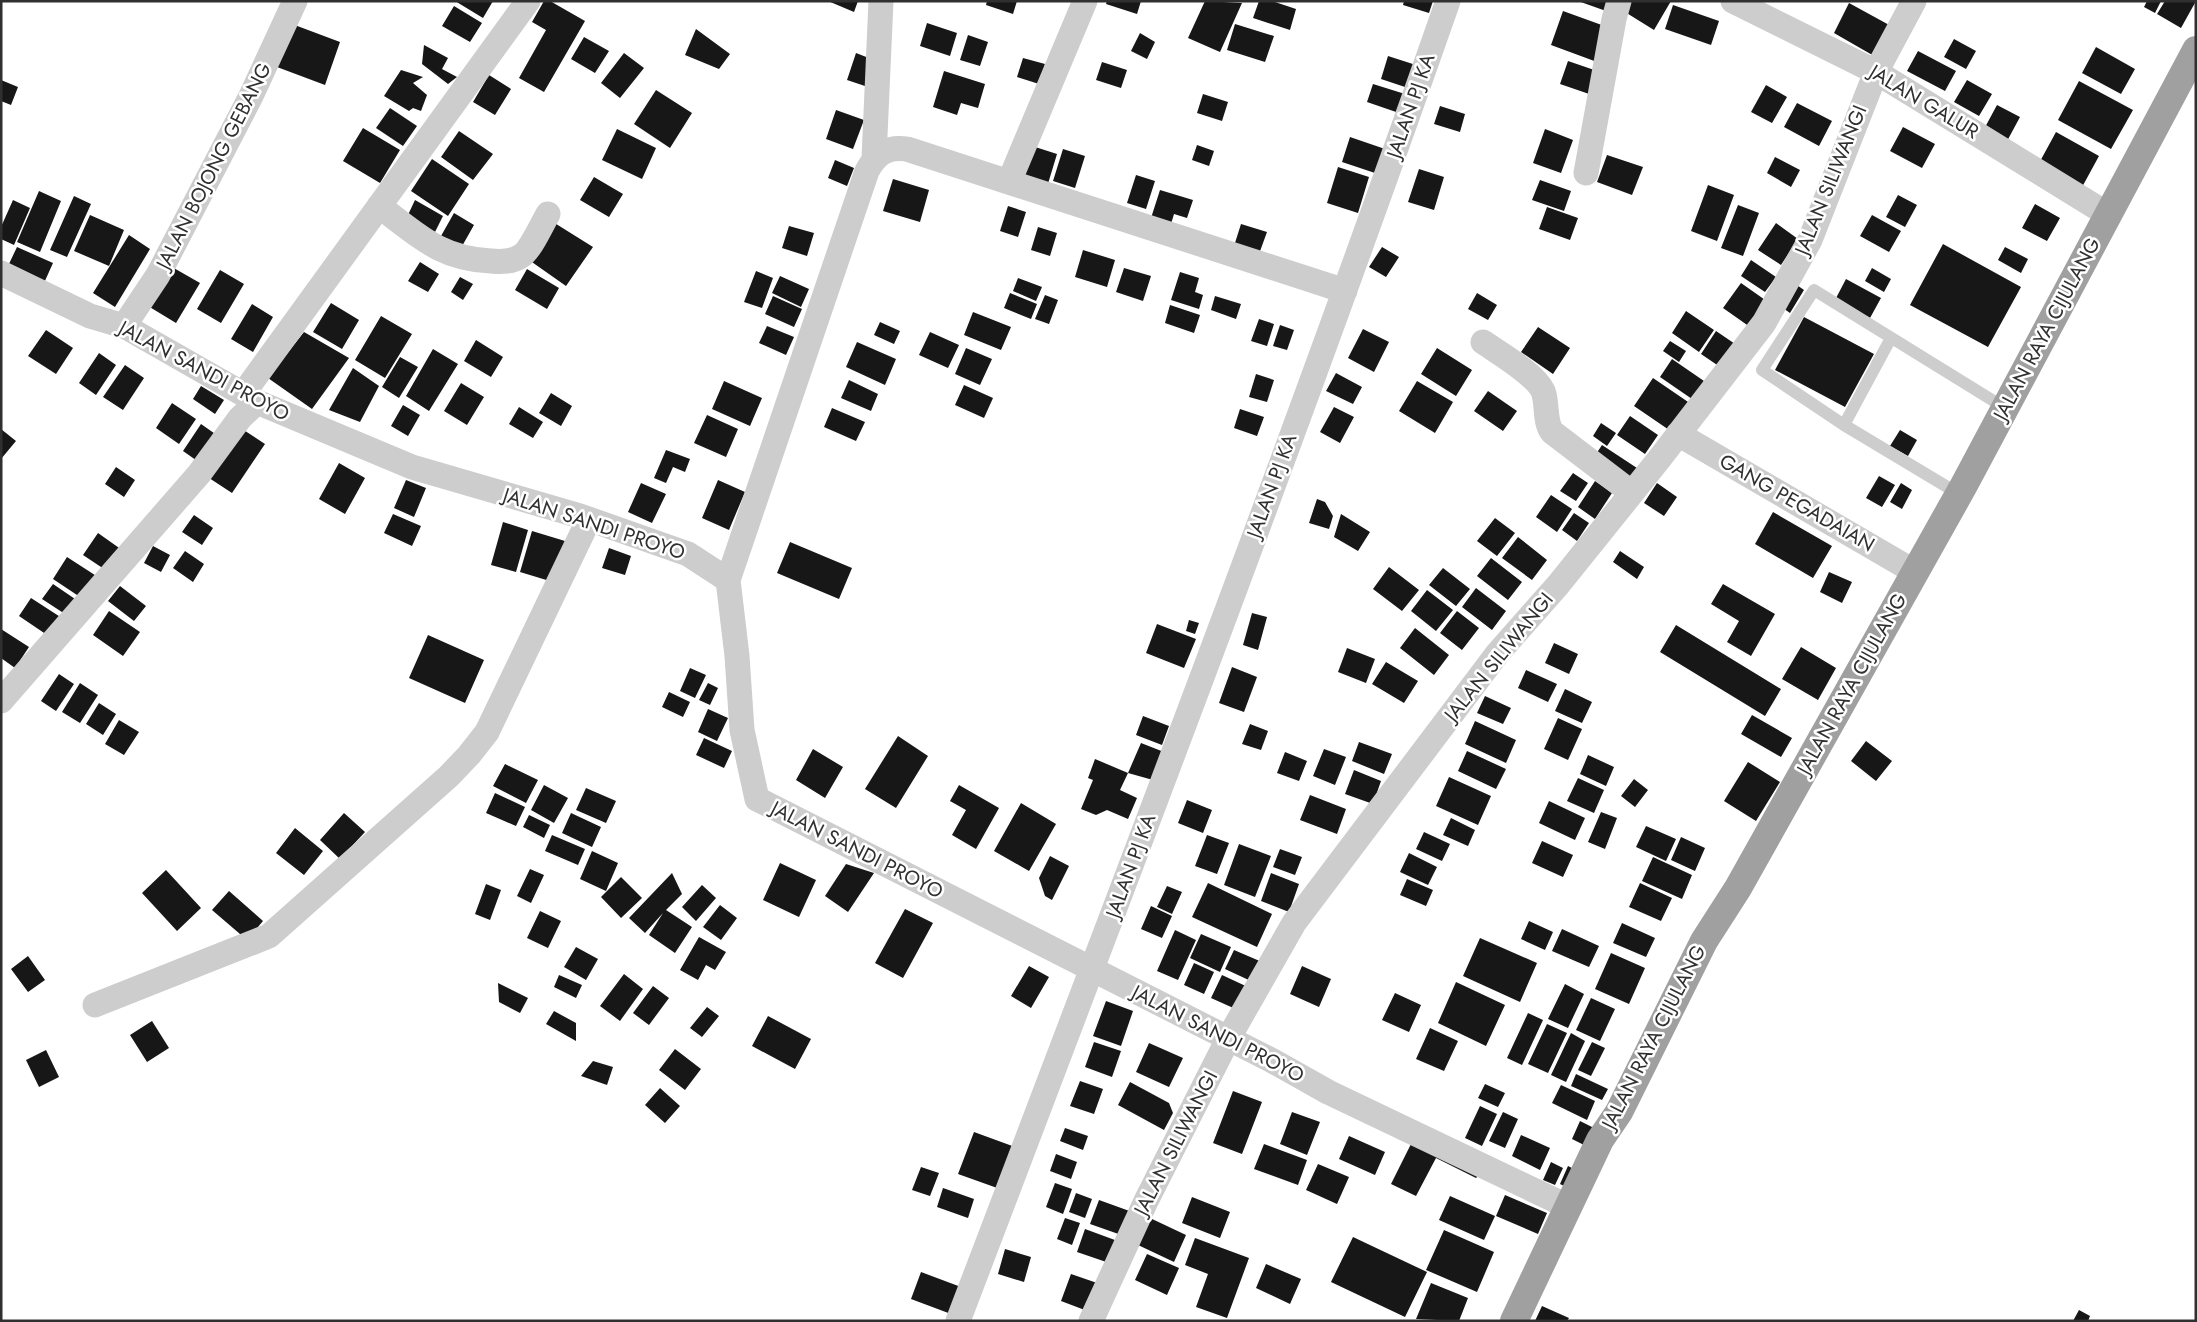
<svg xmlns="http://www.w3.org/2000/svg" width="2197" height="1322" font-family="Jost,sans-serif">
  <style>
    .building { fill: #171717 }
    .lines { fill: none; stroke-linecap: round; stroke-linejoin: round }
    .service { stroke: #cdcdcd; stroke-width: 12 }
    .minor { stroke: #cdcdcd; stroke-width: 25 }
    .trunk { stroke: #a0a0a0; stroke-width: 28 }
    .labels { text-anchor: middle; dominant-baseline: central; stroke-width: 5; stroke-linejoin: round; paint-order: stroke }
    .street-label { font-size: 20px; fill: #303030; stroke: #fff }
  </style>
  <rect width="100%" height="100%" fill="#fff"/>
  <!-- building -->
  <path class="building" d="M455,1H493L483,18Z
    M544,1H550L585,21L544,92L519,78L546,30L532,22Z
    M828,1H858L854,12Z
    M987,1H1017L1013,14L986,5Z
    M1107,1H1141L1137,14L1106,4Z
    M1205,1L1242,3L1220,52L1188,38Z
    M1259,1H1272L1296,9L1290,30L1253,18Z
    M1404,1H1433L1429,13L1403,5Z
    M1578,1H1609L1606,11Z
    M1631,1H1671L1654,30L1625,12Z
    M2147,1H2161L2155,13L2144,7Z
    M2165,1H2196L2181,28L2157,14Z
    M1849,3L1891,26L1874,56L1834,33Z
    M1673,5L1719,21L1711,45L1665,29Z
    M454,6L482,23L470,42L442,26Z
    M1563,11L1610,28L1597,62L1551,45Z
    M927,23L957,33L950,56L920,46Z
    M292,24L340,42L325,85L277,67Z
    M1235,24L1274,36L1265,62L1227,50Z
    M696,29L730,54L719,69L685,55Z
    M1140,33L1155,42L1147,59L1131,51Z
    M968,35L988,42L980,66L960,60Z
    M584,37L609,51L595,73L571,59Z
    M1954,39L1976,51L1966,69L1944,57Z
    M424,45L448,58L442,69L457,77L448,84L422,64Z
    M2096,47L2135,69L2121,94L2082,73Z
    M1918,51L1956,71L1945,91L1907,71Z
    M624,53L644,68L620,98L601,83Z
    M856,53L874,60L865,86L847,80Z
    M1388,56L1419,66L1411,89L1381,79Z
    M1023,58L1045,64L1039,84L1017,77Z
    M1568,61L1603,73L1595,96L1560,84Z
    M1102,62L1127,70L1121,88L1096,80Z
    M401,70L423,77L413,83L427,95L421,111L413,108L409,111L384,96Z
    M944,71L985,84L978,108L961,103L957,115L933,107Z
    M489,75L511,89L495,115L473,102Z
    M1,80L18,87L11,105L1,101Z
    M1967,80L1992,94L1979,116L1954,102Z
    M2079,81L2133,110L2111,149L2058,120Z
    M1373,84L1405,94L1399,113L1367,102Z
    M1766,85L1787,97L1772,123L1751,112Z
    M656,90L692,113L670,148L634,124Z
    M1203,94L1228,102L1222,121L1197,113Z
    M1797,103L1832,121L1819,146L1784,127Z
    M1997,105L2020,117L2006,143L1983,131Z
    M1440,106L1465,114L1460,132L1434,124Z
    M390,108L417,126L403,146L376,128Z
    M836,110L864,120L853,149L826,139Z
    M1903,127L1935,144L1922,168L1890,151Z
    M363,128L400,150L380,183L343,161Z
    M617,129L656,148L642,179L602,160Z
    M1545,129L1573,140L1561,173L1533,163Z
    M459,131L493,154L473,180L441,157Z
    M2056,132L2099,156L2081,189L2038,165Z
    M1350,137L1385,149L1378,174L1342,162Z
    M1029,145L1057,154L1047,187L1019,178Z
    M1197,145L1214,151L1209,166L1192,160Z
    M1063,149L1085,156L1075,188L1053,181Z
    M1607,155L1643,167L1632,195L1597,182Z
    M1775,157L1800,170L1791,187L1767,173Z
    M432,159L469,184L448,216L411,191Z
    M835,160L854,168L847,186L828,178Z
    M1338,167L1369,177L1358,213L1327,203Z
    M1419,169L1444,177L1434,210L1408,202Z
    M1136,175L1155,181L1146,209L1127,203Z
    M594,177L623,194L609,217L580,200Z
    M893,179L929,190L920,222L883,211Z
    M1540,180L1571,191L1564,211L1532,200Z
    M1708,185L1734,195L1717,241L1691,231Z
    M1160,190L1193,200L1187,218L1174,214L1171,224L1151,218Z
    M39,191L61,201L40,252L17,242Z
    M1898,195L1917,205L1905,227L1886,217Z
    M74,196L91,204L67,257L50,250Z
    M13,200L30,208L14,245L1,239V227Z
    M415,200L443,216L435,232L407,217Z
    M2035,204L2060,218L2047,241L2022,228Z
    M1738,205L1759,213L1743,256L1721,248Z
    M1008,206L1026,212L1018,237L1000,231Z
    M1547,207L1578,218L1570,240L1539,229Z
    M454,213L474,225L461,248L441,236Z
    M90,215L124,230L109,266L74,251Z
    M1872,215L1901,231L1889,252L1860,236Z
    M553,222L593,247L566,286L529,260Z
    M1776,223L1798,239L1781,265L1758,250Z
    M1241,224L1267,232L1259,254L1234,246Z
    M789,226L814,233L807,256L782,248Z
    M1038,227L1057,233L1050,256L1031,250Z
    M129,235L150,249L115,307L93,293Z
    M1943,244L2021,287L1988,347L1910,305Z
    M17,247L53,263L44,283L8,266Z
    M1382,247L1399,257L1386,277L1369,267Z
    M2005,247L2028,259L2021,273L1998,260Z
    M1083,250L1115,260L1107,287L1075,277Z
    M1751,260L1776,277L1765,292L1741,276Z
    M420,262L439,274L428,292L408,281Z
    M172,267L200,283L176,323L148,306Z
    M1124,268L1151,276L1143,301L1116,292Z
    M1872,268L1891,279L1884,292L1865,281Z
    M527,269L559,288L547,309L515,290Z
    M220,270L244,284L221,323L197,309Z
    M756,271L773,278L762,308L744,302Z
    M1180,272L1199,278L1195,292L1203,295L1199,309L1171,300Z
    M780,276L809,289L801,307L772,293Z
    M460,277L473,284L463,300L451,292Z
    M1018,278L1042,287L1036,301L1013,291Z
    M1846,279L1881,298L1870,318L1835,300Z
    M1741,283L1768,302L1750,327L1723,308Z
    M1794,283L1804,290L1790,313L1780,306Z
    M1010,293L1037,304L1031,319L1004,308Z
    M1477,293L1497,305L1488,320L1468,309Z
    M1045,295L1058,300L1049,324L1035,319Z
    M773,296L802,309L794,327L765,314Z
    M1215,296L1241,304L1236,319L1211,310Z
    M331,303L359,320L342,349L313,332Z
    M252,304L273,317L253,352L231,339Z
    M1170,305L1200,315L1194,333L1165,323Z
    M1686,311L1714,330L1699,352L1672,333Z
    M973,312L1011,327L1001,350L964,335Z
    M381,316L412,334L385,378L355,360Z
    M1804,317L1874,354L1845,407L1775,370Z
    M1259,319L1274,324L1267,346L1251,341Z
    M880,322L900,331L894,344L874,335Z
    M1280,325L1294,330L1287,350L1273,346Z
    M767,326L794,337L786,355L759,343Z
    M1538,327L1570,348L1553,374L1521,352Z
    M1363,329L1389,342L1374,372L1348,358Z
    M46,330L73,348L56,374L28,356Z
    M1716,331L1741,348L1726,371L1701,354Z
    M304,332L349,358L312,409L268,378Z
    M930,332L959,345L948,368L919,355Z
    M476,340L503,357L491,377L464,361Z
    M1670,341L1686,351L1679,362L1663,351Z
    M857,342L896,359L885,385L846,367Z
    M966,348L992,359L980,385L955,374Z
    M1437,348L1472,370L1456,396L1421,374Z
    M433,349L458,364L429,411L406,396Z
    M99,353L116,365L96,395L79,383Z
    M400,357L418,367L399,398L382,387Z
    M1672,359L1704,381L1692,399L1660,377Z
    M125,365L144,378L123,410L103,397Z
    M353,368L379,386L360,422L329,410Z
    M1336,373L1362,387L1353,404L1326,391Z
    M1256,374L1274,380L1267,402L1249,397Z
    M1653,378L1694,406L1675,434L1634,406Z
    M849,380L878,394L871,411L841,398Z
    M724,381L762,398L750,426L712,409Z
    M1417,381L1453,402L1435,433L1399,411Z
    M461,383L484,397L467,425L444,411Z
    M964,385L993,398L984,418L955,405Z
    M201,386L224,400L215,414L193,399Z
    M1488,391L1517,411L1503,431L1474,411Z
    M551,393L572,406L561,426L539,413Z
    M172,403L196,419L179,444L156,428Z
    M403,405L420,415L408,436L391,426Z
    M519,407L543,422L533,438L509,424Z
    M1334,407L1354,417L1340,443L1320,432Z
    M832,408L865,422L856,441L824,427Z
    M1240,409L1264,417L1257,436L1234,428Z
    M707,415L738,429L726,457L694,443Z
    M1630,416L1658,435L1645,454L1617,435Z
    M1601,423L1616,433L1607,446L1593,436Z
    M201,424L221,438L203,465L183,451Z
    M236,425L265,444L232,493L203,474Z
    M1,429L16,441L1,459Z
    M1900,430L1917,440L1908,456L1890,446Z
    M1602,445L1640,470L1630,486L1592,460Z
    M666,450L690,459L685,472L673,467L666,483L654,478Z
    M339,463L365,478L345,514L319,499Z
    M116,467L135,480L124,497L105,484Z
    M1573,473L1588,483L1576,501L1560,491Z
    M1879,476L1895,485L1882,507L1866,498Z
    M406,480L426,488L414,517L394,508Z
    M718,480L745,492L729,530L702,518Z
    M1595,481L1612,493L1595,519L1578,507Z
    M641,483L666,494L652,523L628,512Z
    M1657,483L1677,497L1664,516L1644,503Z
    M1901,483L1912,490L1902,509L1890,502Z
    M1551,495L1572,509L1557,532L1536,517Z
    M1317,499L1325,502L1333,516L1329,529L1309,523Z
    M1773,512L1832,546L1813,578L1755,544Z
    M1574,513L1589,523L1577,541L1562,530Z
    M393,514L421,526L412,546L384,533Z
    M1341,514L1370,532L1358,551L1334,537Z
    M194,515L213,528L202,545L182,532Z
    M1495,518L1515,533L1497,556L1477,541Z
    M503,522L528,530L516,572L491,565Z
    M532,531L565,541L553,582L520,572Z
    M98,533L122,550L107,571L83,555Z
    M1518,537L1547,560L1532,580L1502,558Z
    M790,542L852,568L839,599L777,573Z
    M153,546L170,555L161,572L144,563Z
    M609,548L631,556L625,575L602,568Z
    M185,551L204,564L193,582L173,568Z
    M1620,551L1644,567L1637,579L1613,562Z
    M67,557L101,579L86,601L53,579Z
    M1491,558L1522,582L1508,600L1477,576Z
    M1389,567L1419,590L1402,611L1373,589Z
    M1443,568L1470,589L1456,606L1429,585Z
    M1829,572L1852,582L1842,603L1820,592Z
    M53,584L78,601L68,616L42,599Z
    M1723,584L1775,614L1751,656L1727,642L1739,621L1711,604Z
    M120,586L146,606L134,621L108,601Z
    M1476,588L1506,611L1492,630L1462,607Z
    M1427,590L1453,610L1436,631L1411,611Z
    M31,598L65,620L53,639L19,616Z
    M109,611L140,632L123,656L93,635Z
    M1457,611L1479,628L1462,650L1440,633Z
    M1252,613L1267,617L1258,650L1243,645Z
    M1189,620L1199,623L1195,634L1186,631Z
    M1157,624L1196,639L1184,668L1146,653Z
    M1676,625L1781,689L1765,716L1660,652Z
    M1415,628L1449,655L1434,675L1400,648Z
    M1,629L29,647L15,668L1,658Z
    M428,635L484,660L465,703L409,678Z
    M1554,643L1578,654L1569,674L1545,663Z
    M1801,647L1836,668L1818,700L1782,679Z
    M1347,648L1375,659L1366,683L1338,672Z
    M1386,662L1418,681L1404,703L1372,684Z
    M1232,667L1257,677L1244,712L1219,703Z
    M690,668L706,675L695,698L680,691Z
    M1526,670L1557,684L1548,702L1518,688Z
    M59,674L74,684L56,711L41,701Z
    M80,683L98,695L80,723L62,712Z
    M708,683L718,688L710,705L699,700Z
    M1565,689L1592,702L1582,723L1555,711Z
    M669,692L690,702L683,717L662,707Z
    M1485,696L1511,708L1503,724L1477,713Z
    M99,703L116,714L103,735L86,724Z
    M708,709L728,718L717,741L698,732Z
    M1752,715L1792,738L1781,757L1741,734Z
    M1143,716L1169,726L1162,745L1136,735Z
    M1558,718L1582,729L1568,760L1544,749Z
    M119,720L139,732L124,755L105,744Z
    M1475,721L1516,740L1506,763L1465,744Z
    M1250,724L1268,731L1261,750L1242,744Z
    M898,736L928,756L896,808L865,789Z
    M704,738L732,751L724,768L696,755Z
    M1866,741L1892,761L1876,781L1851,761Z
    M1359,742L1392,754L1384,774L1352,761Z
    M1141,743L1164,752L1153,780L1128,773Z
    M813,749L843,767L825,798L796,780Z
    M1324,749L1346,757L1335,785L1313,776Z
    M1467,751L1506,769L1496,789L1458,771Z
    M1285,752L1307,761L1299,781L1277,773Z
    M1588,755L1614,767L1606,786L1580,774Z
    M1095,759L1128,773L1120,790L1137,798L1128,819L1107,810L1096,815L1081,809L1093,780L1088,778Z
    M1748,762L1780,782L1756,821L1724,801Z
    M505,764L538,780L526,803L493,786Z
    M1354,770L1381,781L1373,804L1345,794Z
    M1449,777L1491,796L1478,825L1436,806Z
    M1578,778L1604,790L1594,813L1567,801Z
    M1634,779L1648,790L1635,807L1621,796Z
    M544,785L568,798L554,823L531,810Z
    M959,785L999,808L976,849L952,835L966,810L950,801Z
    M586,788L616,801L606,823L576,810Z
    M495,793L525,807L516,826L486,813Z
    M1310,795L1346,809L1337,834L1300,820Z
    M1187,800L1212,810L1203,833L1178,823Z
    M1549,801L1585,818L1575,840L1539,823Z
    M1021,803L1056,824L1029,871L994,851Z
    M1601,812L1617,818L1605,849L1588,842Z
    M344,813L365,832L340,859L320,840Z
    M571,813L601,827L592,847L562,833Z
    M529,815L550,825L544,838L523,827Z
    M1451,818L1475,830L1468,846L1443,835Z
    M1646,826L1676,839L1666,861L1636,847Z
    M295,828L323,851L304,875L276,853Z
    M1424,832L1450,844L1442,861L1416,849Z
    M552,835L585,849L578,865L545,851Z
    M1207,835L1229,843L1217,874L1195,866Z
    M1681,837L1705,848L1695,871L1671,860Z
    M1542,841L1573,855L1563,877L1532,863Z
    M1239,844L1271,856L1255,897L1224,885Z
    M1280,849L1302,857L1295,875L1273,867Z
    M592,851L618,863L606,891L580,879Z
    M1409,853L1437,867L1428,885L1400,872Z
    M1050,856L1069,866L1052,900L1045,896L1039,878Z
    M1653,857L1692,875L1682,899L1642,881Z
    M780,863L816,880L799,917L763,900Z
    M846,864L874,873L848,912L825,896Z
    M530,869L544,875L531,903L517,896Z
    M166,870L201,908L177,931L142,893Z
    M672,873L682,894L666,910L692,927L675,953L649,935L663,913L645,933L629,918Z
    M1271,873L1299,884L1289,912L1261,901Z
    M621,877L642,898L621,918L601,897Z
    M1407,879L1433,890L1426,906L1400,895Z
    M1208,883L1272,914L1257,947L1192,917Z
    M1640,883L1672,898L1661,921L1629,907Z
    M486,884L501,890L490,920L475,914Z
    M702,885L716,898L696,921L682,907Z
    M1167,886L1182,892L1172,914L1157,907Z
    M229,891L263,921L247,940L212,910Z
    M720,905L737,918L721,940L703,927Z
    M1151,906L1172,916L1162,938L1141,929Z
    M905,909L933,923L903,978L875,963Z
    M540,911L561,921L548,948L527,938Z
    M1529,921L1553,932L1545,950L1521,939Z
    M1622,923L1655,938L1646,957L1613,943Z
    M1562,929L1599,946L1589,967L1552,951Z
    M1175,930L1196,940L1178,980L1157,971Z
    M1201,934L1231,947L1220,972L1190,958Z
    M699,937L726,952L715,970L706,965L698,980L680,970Z
    M1480,938L1537,963L1520,1002L1463,976Z
    M576,947L598,959L586,980L564,967Z
    M1234,950L1262,962L1253,982L1225,969Z
    M1611,953L1645,968L1629,1004L1595,989Z
    M28,956L45,980L28,992L11,969Z
    M1194,963L1214,972L1204,994L1184,985Z
    M1029,966L1049,977L1031,1008L1011,996Z
    M1302,966L1331,979L1319,1007L1290,994Z
    M624,974L643,989L620,1021L600,1006Z
    M559,975L582,985L576,998L554,987Z
    M1222,975L1250,988L1240,1011L1211,998Z
    M1456,982L1505,1005L1486,1046L1438,1023Z
    M498,983L528,998L520,1013L499,1002Z
    M1565,984L1584,994L1568,1028L1548,1019Z
    M653,986L669,998L649,1025L633,1013Z
    M1395,993L1421,1005L1409,1032L1382,1020Z
    M1591,998L1615,1009L1600,1041L1576,1030Z
    M1106,1001L1133,1011L1121,1046L1093,1036Z
    M707,1007L719,1016L702,1037L690,1028Z
    M554,1011L576,1023V1041L546,1024Z
    M1528,1013L1543,1020L1522,1065L1507,1058Z
    M768,1016L811,1039L795,1069L752,1046Z
    M152,1021L169,1048L147,1062L130,1035Z
    M1547,1024L1567,1033L1548,1073L1528,1064Z
    M1430,1028L1458,1041L1444,1071L1416,1059Z
    M1571,1033L1585,1041L1566,1082L1551,1075Z
    M1094,1042L1121,1051L1112,1077L1085,1067Z
    M1592,1042L1605,1048L1591,1076L1578,1070Z
    M1149,1043L1183,1058L1169,1087L1136,1072Z
    M675,1049L701,1069L685,1090L659,1070Z
    M46,1050L59,1077L39,1087L26,1060Z
    M593,1061L613,1067L607,1085L581,1076Z
    M1576,1074L1608,1089L1602,1100L1571,1086Z
    M1080,1081L1103,1089L1094,1114L1070,1106Z
    M1130,1082L1169,1103L1173,1113L1164,1130L1118,1105Z
    M1485,1084L1505,1093L1498,1107L1478,1098Z
    M1561,1085L1595,1101L1587,1120L1552,1103Z
    M660,1088L680,1106L665,1123L645,1105Z
    M1233,1091L1262,1102L1242,1154L1213,1143Z
    M1480,1106L1497,1114L1482,1146L1465,1138Z
    M1292,1112L1320,1122L1307,1155L1280,1144Z
    M1503,1112L1518,1119L1505,1148L1489,1141Z
    M1580,1121L1596,1129L1588,1147L1572,1139Z
    M1065,1128L1088,1136L1083,1150L1060,1141Z
    M974,1132L1015,1147L1000,1189L958,1174Z
    M1521,1135L1550,1148L1540,1170L1512,1156Z
    M1349,1136L1385,1152L1375,1175L1339,1159Z
    M1414,1138L1482,1172L1476,1178L1436,1158L1416,1196L1391,1184Z
    M1264,1144L1307,1160L1298,1185L1254,1169Z
    M1056,1154L1077,1162L1071,1179L1050,1171Z
    M1551,1162L1563,1168L1555,1185L1543,1180Z
    M1318,1164L1349,1177L1337,1204L1306,1190Z
    M1568,1166L1580,1172L1572,1190L1560,1184Z
    M921,1167L939,1173L930,1196L912,1190Z
    M1055,1183L1072,1189L1063,1214L1046,1207Z
    M943,1188L974,1199L968,1218L937,1207Z
    M1076,1193L1092,1199L1085,1218L1069,1212Z
    M1505,1195L1547,1213L1538,1234L1496,1216Z
    M1450,1196L1495,1216L1484,1240L1439,1220Z
    M1192,1197L1230,1212L1220,1238L1182,1223Z
    M1099,1200L1135,1213L1127,1237L1090,1224Z
    M1065,1218L1080,1223L1072,1245L1057,1239Z
    M1150,1218L1186,1235L1174,1262L1138,1245Z
    M1085,1229L1123,1243L1115,1265L1077,1252Z
    M1444,1230L1494,1252L1477,1292L1426,1270Z
    M1353,1237L1427,1272L1405,1317L1331,1282Z
    M1195,1238L1249,1258L1227,1318L1196,1307L1208,1274L1185,1265Z
    M1005,1249L1031,1257L1024,1282L998,1274Z
    M1147,1254L1179,1268L1167,1295L1135,1280Z
    M1266,1264L1301,1279L1290,1304L1256,1288Z
    M921,1272L961,1287L951,1314L911,1299Z
    M1071,1274L1100,1284L1090,1312L1061,1301Z
    M1431,1283L1468,1298L1459,1321L1416,1319Z
    M1542,1306L1569,1318L1567,1321H1535Z
    M2079,1310L2090,1316L2088,1321H2073Z"/>
  <g class="lines">
    <!-- service -->
    <path class="service" d="M1891,338L1844,425L1959,494
      M1844,425L1762,370L1814,290L2005,408"/>
    <!-- minor -->
    <path class="minor" d="M1733,1L1876,72L2107,214
      M874,158L881,1
      M1586,173L1614,19L1619,1
      M1009,182L1085,1
      M379,206C418,235 440,259 491,261C502,262 512,262 521,256C530,251 542,224 548,214
      M1,273L90,316L124,326L257,402L412,467L580,516L688,554L728,580L737,656L742,730L757,799L1271,1060L1328,1092L1569,1207
      M124,326L158,275L251,96L295,1
      M1483,342C1499,353 1535,374 1543,391C1548,404 1544,421 1552,432L1632,493
      M243,394L528,1
      M1678,434L1915,572
      M728,580L867,171C876,154 887,146 907,149L1345,291
      M1,701L199,474L240,418L257,402
      M95,1005L269,936L449,776L469,755L487,732L589,519
      M958,1321C1125,882 1293,444 1448,1
      M1091,1321L1146,1201L1228,1039L1294,923L1497,654L1558,585L1660,458L1764,323L1810,240L1876,72L1914,1"/>
    <!-- trunk -->
    <path class="trunk" d="M1514,1321L1600,1140L1619,1112L1704,941L1738,888L1964,485L2196,50"/>
  </g>
  <g class="labels">
    <!-- street labels -->
    <g class="street-label">
      <text transform="translate(1924 102) rotate(31)">JALAN GALUR</text>
      <text transform="translate(1411 106) rotate(-71)">JALAN PJ KA</text>
      <text transform="translate(214 166) rotate(-63)">JALAN BOJONG GEBANG</text>
      <text transform="translate(1831 180) rotate(-68)">JALAN SILIWANGI</text>
      <text transform="translate(2047 329) rotate(-62)">JALAN RAYA CIJULANG</text>
      <text transform="translate(204 371) rotate(28)">JALAN SANDI PROYO</text>
      <text transform="translate(1272 486) rotate(-70)">JALAN PJ KA</text>
      <text transform="translate(1797 503) rotate(30)">GANG PEGADAIAN</text>
      <text transform="translate(594 524) rotate(18)">JALAN SANDI PROYO</text>
      <text transform="translate(1499 657) rotate(-51)">JALAN SILIWANGI</text>
      <text transform="translate(1852 684) rotate(-61)">JALAN RAYA CIJULANG</text>
      <text transform="translate(857 850) rotate(27)">JALAN SANDI PROYO</text>
      <text transform="translate(1131 866) rotate(-70)">JALAN PJ KA</text>
      <text transform="translate(1218 1034) rotate(27)">JALAN SANDI PROYO</text>
      <text transform="translate(1654 1037) rotate(-63)">JALAN RAYA CIJULANG</text>
      <text transform="translate(1176 1143) rotate(-63)">JALAN SILIWANGI</text>
    </g>
  </g>
  <!-- border -->
  <rect width="2197" height="1322" fill="none" stroke="#303030" stroke-width="5"/>
</svg>
